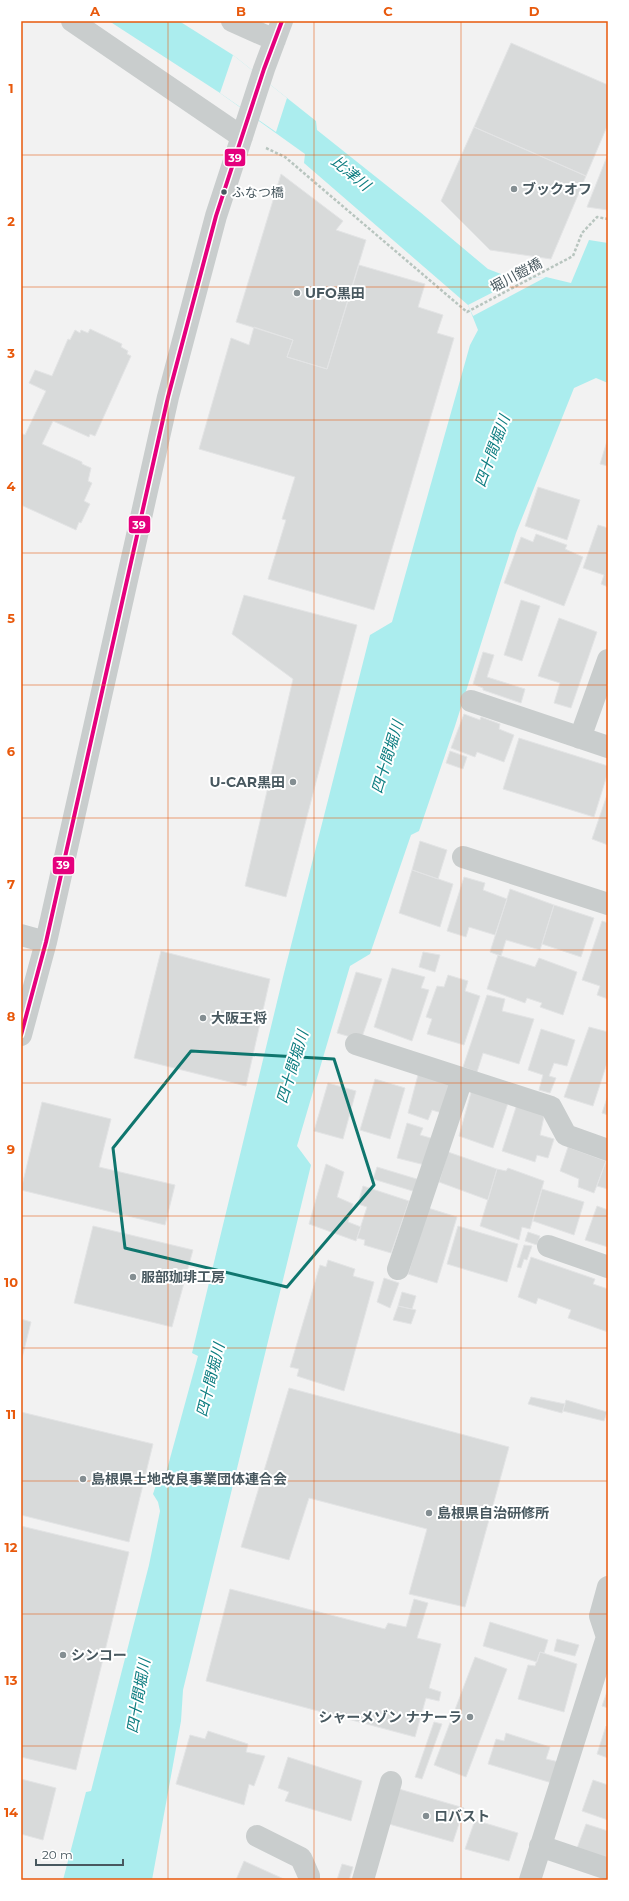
<svg xmlns="http://www.w3.org/2000/svg" width="629" height="1901" font-family="Montserrat,'Noto Sans JP',sans-serif">
  <style>
    .water { fill: #abedee }
    .pier { fill: #f2f2f2 }
    .building { fill: #d8dada; stroke: #e3e4e5 }
    .lines { fill: none; stroke-linecap: round; stroke-linejoin: round }
    .path { stroke: #b8c5bf; stroke-width: 2.5; stroke-dasharray: 3 2; stroke-linecap: butt }
    .minor { stroke: #c9cdcd; stroke-width: 22 }
    .bus-1-casing { stroke: #fff; stroke-width: 7 }
    .bus-1 { stroke: #e5007d; stroke-width: 4 }
    .marked { fill: none; stroke: #0f766e; stroke-width: 3; stroke-linejoin: round }
    .grid { fill: none; stroke: #e8590c; stroke-width: 1; stroke-opacity: 0.55 }
    .poi-dot { fill: #848e92; stroke: #fff; stroke-width: 1.5 }
    .bus-dot { fill: #48585f; stroke: #fff; stroke-width: 1.5 }
    .labels { text-anchor: middle; dominant-baseline: central; stroke-width: 4; stroke-linejoin: round; paint-order: stroke }
    .bus-label { font-size: 13px; fill: #48585f; stroke: #fff; text-anchor: start }
    .poi-label { font-size: 14px; font-weight: bold; fill: #48585f; stroke: #fff; text-anchor: start }
    .street-label { font-size: 14px; fill: #48585f; stroke: #fff }
    .water-label { font-size: 15px; font-style: italic; fill: #0d7d80; stroke: #fff }
    .line-badge { stroke: #fff; stroke-width: 1.5 }
    .badge-label { font-size: 11px; text-anchor: middle; font-weight: bold; fill: #fff }
    .neatline { fill: none; stroke: #e8590c; stroke-width: 1.5 }
    .grid-label { font-size: 13px; text-anchor: middle; font-weight: bold; fill: #e8590c }
  </style>
  <rect width="100%" height="100%" fill="#f2f2f2"/>
  <!-- water -->
  <path class="water" d="M109,21H179L233,55L316,121L317,130L420,212L488,269L511,278L546,277L571,283L589,240L608,243V383L596,378L574,388L516,533L455,726L419,831L411,835L370,954L350,966L297,1146L311,1165L183,1690L181,1721L152,1880H63L86,1792L91,1791L149,1565L160,1511L158,1502L153,1494L160,1473H166L198,1356L192,1353L284,973L370,635L392,622L470,345L478,330L468,305L304,163L305,154L220,93Z"/>
  <!-- pier -->
  <path class="pier" d="M233,55L287,98L276,132L220,93Z
    M546,277L473,316L468,305L521,278Z"/>
  <!-- building -->
  <path class="building" d="M511,43L608,85V124L586,176L474,127Z
    M474,127L586,176L551,259L490,250L441,201Z
    M608,154V210L587,207Z
    M281,174L343,221L336,230L366,240L327,369L287,357L293,340L236,322Z
    M359,265L425,284L418,307L443,315L437,333L454,338L374,610L268,579L286,520L282,519L295,477L199,449L231,338L249,345L254,327L293,340L287,357L327,369Z
    M90,329L122,344L121,347L128,351L127,354L131,356L95,436L90,434L89,437L53,421L42,444L82,462V464L91,468L88,481L92,483L84,501L90,504L81,523L79,522L76,530L21,505V433L25,435L46,391L29,383L35,370L52,376L68,339L70,340L75,330L80,333L81,330L88,333Z
    M608,438V466L600,464Z
    M538,487L580,500L567,540L525,526Z
    M598,525L608,528V587L601,584L604,575L583,568Z
    M536,534L567,545L565,549L583,557L564,606L504,583L521,537L533,542Z
    M244,595L357,625L286,897L245,886L293,679L232,634Z
    M521,600L540,606L522,661L504,655Z
    M559,618L597,632L571,708L554,703L560,683L538,676Z
    M483,652L494,655L487,677L525,689L521,703L483,690V688L473,684Z
    M464,714L480,720L481,717L500,724L499,729L514,735L504,762L477,752L475,757L451,748Z
    M519,738L608,766V772L594,817L503,789Z
    M450,751L467,757L463,769L446,763Z
    M607,795L608,796V845L592,839Z
    M420,841L447,850L438,879L412,870Z
    M412,870L453,884L440,927L399,913Z
    M464,877L485,883L483,890L507,899L495,935L469,927L466,937L447,931Z
    M510,889L554,905L540,950L506,940L501,956L490,952Z
    M554,905L594,918L581,957L542,944Z
    M602,921L608,923V999L597,995L600,986L582,980Z
    M161,951L270,979L246,1086L134,1058Z
    M423,952L440,955L435,972L419,967Z
    M498,955L535,967L539,958L577,972L563,1015L540,1007L542,1003L527,998L525,1003L487,989Z
    M392,968L425,977L421,988L429,990L412,1041L374,1027Z
    M356,972L382,979L361,1040L337,1033Z
    M448,975L468,981L465,991L480,996L464,1045L427,1034L432,1019L426,1017L437,986L444,987Z
    M487,995L505,999L502,1011L534,1019L519,1064L483,1053L477,1072L463,1067Z
    M589,1027L608,1032V1060L593,1106L564,1097Z
    M541,1029L575,1040L567,1066L554,1063L549,1076L556,1078L550,1093L539,1090L543,1075L528,1070Z
    M419,1071L451,1084L442,1113L432,1110L428,1120L408,1113Z
    M375,1079L405,1088L390,1139L360,1130Z
    M328,1083L356,1091L343,1139L314,1131Z
    M472,1089L509,1100L493,1148L459,1136Z
    M608,1095V1115L602,1113Z
    M42,1102L111,1119L99,1167L175,1185L165,1225L21,1190Z
    M517,1104L545,1112L540,1135L554,1139L548,1158L537,1155L535,1162L502,1151Z
    M407,1123L423,1128L420,1135L434,1139L425,1165L397,1158Z
    M568,1147L606,1161L594,1193L578,1187L579,1179L560,1171Z
    M448,1152L497,1169L488,1200L439,1182Z
    M606,1161H608V1189L597,1186Z
    M326,1164L344,1172L337,1197L353,1204L348,1222L361,1227L356,1241L309,1224Z
    M377,1167L420,1180L416,1192L373,1179Z
    M508,1168L544,1181L530,1229L522,1227L519,1240L480,1226L497,1169L506,1171Z
    M363,1186L409,1201L391,1253L364,1245L365,1240L357,1238L367,1207L358,1204Z
    M542,1189L584,1202L574,1235L533,1221Z
    M597,1206L608,1210V1247L585,1240Z
    M428,1208L457,1217L437,1283L408,1274Z
    M93,1226L193,1250L172,1327L74,1303Z
    M458,1226L518,1244L507,1282L447,1264Z
    M528,1232L540,1236L537,1245L525,1241Z
    M524,1245L532,1246L527,1260L524,1259L521,1268L517,1267Z
    M531,1257L595,1279L593,1284L608,1289V1332L568,1318L571,1310L538,1298L536,1304L518,1297Z
    M328,1260L355,1269L353,1276L374,1282L344,1391L297,1376L299,1369L290,1367L320,1265L326,1267Z
    M384,1278L399,1283L390,1308L377,1302Z
    M402,1292L416,1296L412,1309L398,1306Z
    M398,1306L416,1310L411,1324L393,1320Z
    M21,1319L31,1322L21,1362Z
    M289,1388L509,1447L465,1607L409,1594L427,1529L309,1498L289,1560L241,1547Z
    M531,1397L565,1404L562,1413L528,1404Z
    M566,1400L607,1412L604,1421L563,1411Z
    M21,1412L153,1444L129,1542L21,1515Z
    M21,1526L129,1552L76,1770L21,1757Z
    M230,1589L385,1629L388,1623L406,1627L414,1599L428,1603L417,1638L441,1644L429,1688L441,1692L439,1701L426,1698L415,1737L206,1681Z
    M490,1622L548,1640L544,1653L540,1652L537,1662L483,1646Z
    M557,1639L579,1645L575,1656L554,1651Z
    M540,1652L577,1664L564,1712L518,1699L528,1665L535,1666Z
    M475,1657L507,1669L466,1777L434,1765Z
    M608,1689V1708L602,1706Z
    M434,1722L442,1724L422,1779L415,1777Z
    M606,1726L608,1727V1758L597,1754Z
    M208,1731L248,1744L246,1752L265,1756L254,1786L249,1784L244,1805L176,1784L190,1735L205,1739Z
    M506,1733L550,1747L546,1759L559,1762L552,1783L488,1764L496,1739L504,1741Z
    M288,1757L362,1781L351,1821L285,1801L289,1792L278,1788Z
    M21,1779L56,1788L43,1840L21,1834Z
    M593,1780L608,1785V1820L582,1811Z
    M399,1789L464,1808L453,1842L389,1824Z
    M475,1820L518,1833L509,1861L465,1849Z
    M586,1824L608,1831V1861L576,1851Z
    M244,1861L286,1880H236Z
    M342,1864L353,1867L349,1880H337Z"/>
  <g class="lines">
    <!-- path -->
    <path class="path" d="M266,148L285,157L467,312L573,256L582,233L597,217L608,219"/>
    <!-- minor -->
    <path class="minor" d="M72,21L242,137
      M232,21L275,40
      M471,701L608,747
      M580,738L608,660
      M463,857L608,904
      M21,935L46,942
      M21,1035L46,942L168,397L216,216L264,69L282,21
      M356,1044L551,1107L566,1135L608,1150
      M548,1246L608,1267
      M398,1269L462,1079
      M257,1836L301,1858L309,1876V1880
      M540,1846L608,1869
      M363,1880L391,1782
      M530,1880L607,1637L600,1616L608,1587"/>
    <defs>
      <path id="bus-1" d="M21,1035L46,942L168,397L216,216L264,69L282,21"/>
    </defs>
    <!-- bus-1 casing -->
    <use href="#bus-1" class="bus-1-casing"/>
    <!-- bus-1 -->
    <use href="#bus-1" class="bus-1"/>
  </g>
  <!-- marked area -->
  <path class="marked" d="M191,1051L334,1059L374,1185L287,1287L125,1248L113,1148Z"/>
  <!-- grid -->
  <path class="grid" d="M168,21V1880M314,21V1880M461,21V1880M21,155H608M21,287H608M21,420H608M21,553H608M21,685H608M21,818H608M21,950H608M21,1083H608M21,1216H608M21,1348H608M21,1481H608M21,1614H608M21,1746H608"/>
  <!-- markers -->
  <g class="poi-dot">
    <circle cx="514" cy="189" r="4"/>
    <circle cx="297" cy="293" r="4"/>
    <circle cx="293" cy="782" r="4"/>
    <circle cx="203" cy="1018" r="4"/>
    <circle cx="133" cy="1277" r="4"/>
    <circle cx="83" cy="1479" r="4"/>
    <circle cx="429" cy="1513" r="4"/>
    <circle cx="63" cy="1655" r="4"/>
    <circle cx="470" cy="1717" r="4"/>
    <circle cx="426" cy="1816" r="4"/>
  </g>
  <circle class="bus-dot" cx="224" cy="192" r="3.5"/>
  <g class="labels">
    <!-- bus labels -->
    <g class="bus-label">
      <text x="232" y="192">ふなつ橋</text>
    </g>
    <!-- poi labels -->
    <g class="poi-label">
      <text x="522" y="189">ブックオフ</text>
      <text x="305" y="293">UFO黒田</text>
      <text x="285" y="782" text-anchor="end">U-CAR黒田</text>
      <text x="211" y="1018">大阪王将</text>
      <text x="141" y="1277">服部珈琲工房</text>
      <text x="91" y="1479">島根県土地改良事業団体連合会</text>
      <text x="437" y="1513">島根県自治研修所</text>
      <text x="71" y="1655">シンコー</text>
      <text x="462" y="1717" text-anchor="end">シャーメゾン ナナーラ</text>
      <text x="434" y="1816">ロバスト</text>
    </g>
    <!-- street labels -->
    <g class="street-label">
      <text transform="translate(516 275) rotate(-28)">堀川鎧橋</text>
    </g>
    <!-- water labels -->
    <g class="water-label">
      <text transform="translate(351 173) rotate(39)">比津川</text>
      <text transform="translate(492 451) rotate(-70)">四十間堀川</text>
      <text transform="translate(387 757) rotate(-73)">四十間堀川</text>
      <text transform="translate(292 1067) rotate(-73)">四十間堀川</text>
      <text transform="translate(210 1380) rotate(-76)">四十間堀川</text>
      <text transform="translate(138 1696) rotate(-80)">四十間堀川</text>
    </g>
  </g>
  <g class="line-badge">
    <rect x="224" y="148" width="22" height="19" rx="4" fill="#e5007d"/>
    <rect x="128" y="515" width="23" height="19" rx="4" fill="#e5007d"/>
    <rect x="52" y="856" width="23" height="19" rx="4" fill="#e5007d"/>
  </g>
  <g class="badge-label">
    <text x="235" y="162">39</text>
    <text x="139" y="529">39</text>
    <text x="63" y="869">39</text>
  </g>
  <!-- border -->
  <rect width="629" height="1901" fill="none" stroke="#ffffff" stroke-width="44"/>
  <!-- scale -->
  <path d="M36 1859v6h87v-6" fill="none" stroke="#48585f" stroke-width="2"/>
  <text x="42" y="1859" font-size="12" fill="#48585f" stroke="#ffffff" stroke-width="3" paint-order="stroke">20 m</text>
  <rect x="22" y="22" width="585" height="1857" class="neatline"/>
  <g class="grid-label">
    <text x="95" y="16">A</text>
    <text x="241" y="16">B</text>
    <text x="388" y="16">C</text>
    <text x="534" y="16">D</text>
    <text x="11" y="93">1</text>
    <text x="11" y="226">2</text>
    <text x="11" y="358">3</text>
    <text x="11" y="491">4</text>
    <text x="11" y="623">5</text>
    <text x="11" y="756">6</text>
    <text x="11" y="889">7</text>
    <text x="11" y="1021">8</text>
    <text x="11" y="1154">9</text>
    <text x="11" y="1287">10</text>
    <text x="11" y="1419">11</text>
    <text x="11" y="1552">12</text>
    <text x="11" y="1685">13</text>
    <text x="11" y="1817">14</text>
  </g>
</svg>
